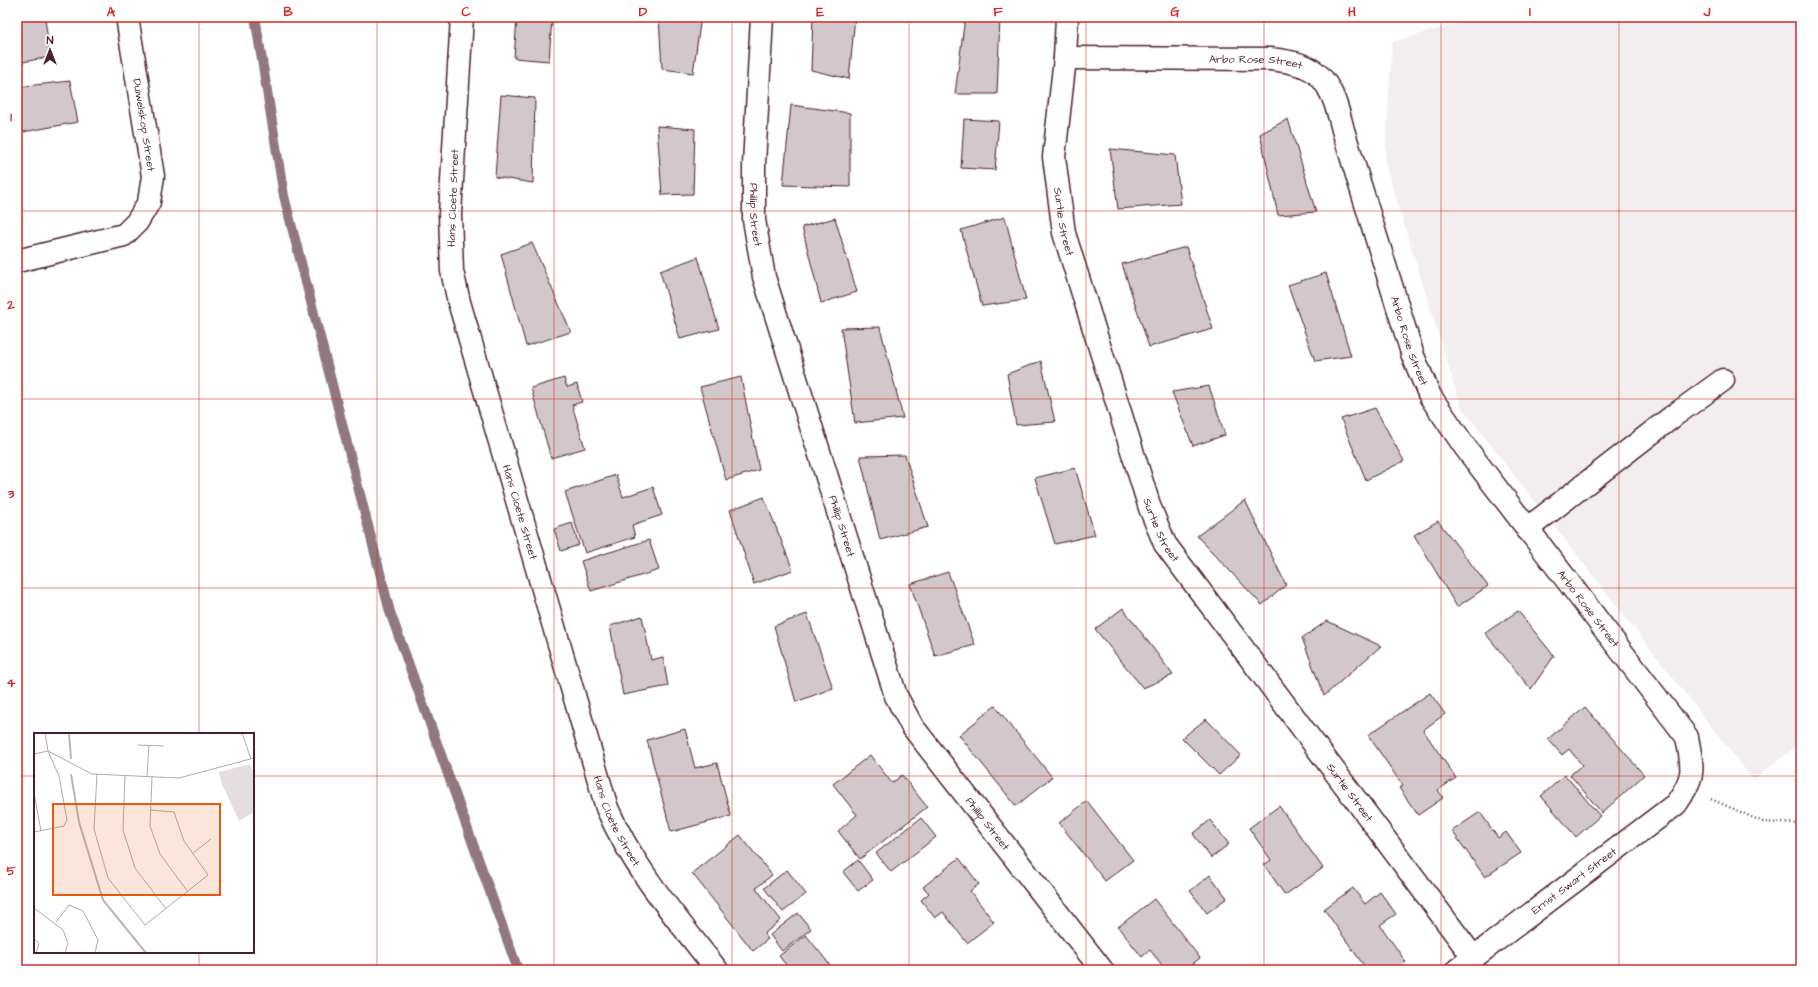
<svg xmlns="http://www.w3.org/2000/svg" width="1818" height="987" font-family="'Architects Daughter',sans-serif">
  <style>
    .built { fill: #f2eeef }
    .lines { fill: none; stroke-linecap: round; stroke-linejoin: round }
    .stream { stroke: #91787e; stroke-width: 10 }
    .building { fill: #d2c7cb; stroke: #4a1f2b }
    .minor-casing { stroke: #4a1f2b; stroke-width: 25 }
    .path { stroke: #4a1f2b; stroke-width: 2.5; stroke-dasharray: 1 3; stroke-linecap: butt }
    .minor { stroke: #fff; stroke-width: 22 }
    .grid { fill: none; stroke: #d62828; stroke-width: 1; stroke-opacity: 0.55 }
    .labels { text-anchor: middle; dominant-baseline: central; stroke-width: 3.5; stroke-linejoin: round; paint-order: stroke }
    .street-label { font-size: 11px; fill: #4a1f2b; stroke: #fff }
    .inset-river { fill: none; stroke: #c1b3b6; stroke-width: 2 }
    .inset-road { fill: none; stroke: #b7a5aa; stroke-width: 1 }
    .view { fill: #e8590c; fill-opacity: 0.15; stroke: #e8590c; stroke-width: 2 }
    .inset-edge { fill: none; stroke: #4a1f2b; stroke-width: 2 }
    .neatline { fill: none; stroke: #d62828; stroke-width: 1.5 }
    .grid-label { font-size: 13px; text-anchor: middle; font-weight: bold; fill: #d62828 }
  </style>
  <rect width="100%" height="100%" fill="#fff"/>
  <filter id="ink" filterUnits="userSpaceOnUse"><feTurbulence type="fractalNoise" baseFrequency=".025" numOctaves="2"/><feDisplacementMap in="SourceGraphic" scale="8" xChannelSelector="R" yChannelSelector="G"/><feConvolveMatrix kernelMatrix="1 2 1 2 8 2 1 2 1" color-interpolation-filters="sRGB"/></filter>
  <g filter="url(#ink)">
    <!-- built -->
    <path class="built" d="M1480,17H1801V742L1753,780L1461,407L1385,163L1392,42Z"/>
    <g class="lines">
      <!-- stream -->
      <path class="stream" d="M255,17L284,196L390,612L518,970"/>
    </g>
    <!-- building -->
    <path class="building" d="M517,17H552L549,61L514,58Z
      M659,17H701L693,73L662,69Z
      M813,17H855L849,79L811,70Z
      M965,17H1000L997,94H955Z
      M45,18L50,57L17,63V20Z
      M70,81L78,122L18,133L17,87Z
      M501,95L535,98L533,183L495,177Z
      M791,105L850,113V187L783,185Z
      M964,119L999,121L995,170L961,168Z
      M1288,119L1316,212L1278,215L1260,134Z
      M657,126L695,129L693,194L662,195Z
      M1110,149L1175,155L1181,204L1118,209Z
      M1005,217L1026,300L982,306L961,230Z
      M835,218L857,292L821,303L802,227Z
      M532,243L571,332L526,346L501,254Z
      M1186,247L1213,329L1149,347L1122,264Z
      M698,257L719,329L680,339L660,271Z
      M1326,273L1351,356L1315,361L1288,285Z
      M880,327L903,418L855,423L841,328Z
      M1041,361L1055,422L1016,425L1007,374Z
      M741,377L759,470L726,480L700,387Z
      M564,378L567,387L577,384L582,402L572,405L585,448L551,458L531,388Z
      M1209,386L1225,435L1193,446L1172,392Z
      M1375,408L1404,461L1366,480L1341,419Z
      M905,455L928,527L880,540L860,456Z
      M1075,468L1095,535L1055,544L1035,478Z
      M616,475L623,497L653,487L662,515L632,525L635,537L585,553L565,492Z
      M764,497L793,570L754,584L730,510Z
      M1245,500L1286,585L1262,605L1197,536Z
      M1438,521L1488,586L1457,607L1414,535Z
      M572,523L579,545L561,551L554,529Z
      M649,540L659,570L591,591L581,561Z
      M948,572L975,645L935,656L910,584Z
      M1123,608L1173,675L1143,688L1095,629Z
      M1518,611L1554,656L1531,689L1485,633Z
      M807,614L833,688L796,702L774,626Z
      M642,616L651,660L663,657L668,686L623,695L610,626Z
      M1327,621L1381,646L1324,696L1302,638Z
      M1430,693L1445,714L1423,730L1456,778L1438,790L1443,798L1418,815L1399,788L1403,786L1368,735Z
      M995,706L1052,777L1016,806L959,735Z
      M1585,707L1644,775L1602,813L1570,775L1582,765L1569,749L1562,755L1548,739Z
      M1206,719L1241,755L1219,775L1182,738Z
      M685,729L695,768L717,763L731,816L671,832L647,740Z
      M870,755L892,783L902,775L927,807L860,859L838,831L857,815L833,784Z
      M1565,775L1600,816L1576,837L1541,796Z
      M1087,801L1133,860L1105,881L1059,823Z
      M1279,806L1323,868L1285,895L1264,865L1271,860L1249,828Z
      M1480,812L1498,838L1506,832L1521,853L1485,877L1452,831Z
      M921,818L936,837L891,872L876,853Z
      M1210,820L1229,844L1211,858L1193,834Z
      M740,835L772,875L756,888L781,920L764,934L768,939L753,951L692,873Z
      M959,858L979,884L970,891L994,922L967,943L943,912L935,918L921,900L929,893L923,887Z
      M858,860L873,880L858,891L843,872Z
      M787,870L806,894L783,912L764,888Z
      M1210,875L1227,898L1207,913L1190,891Z
      M1353,888L1365,904L1380,892L1396,914L1380,925L1406,962L1394,970H1367L1324,909Z
      M1154,899L1200,958L1185,970H1166L1150,950L1142,957L1118,927Z
      M798,913L811,929L782,951L770,935Z
      M806,935L834,970H790L779,956Z"/>
    <g class="lines">
      <defs>
        <g id="minor">
          <path id="s1" d="M462,17L450,214L452,271L459,302L607,808C633,868 677,919 717,970"/>
          <path id="s2" d="M762,17L754,164V220L764,277L896,696L912,726L1102,970"/>
          <path id="s3" d="M1067,17L1065,58L1054,157L1064,233L1150,508L1165,544L1473,957"/>
          <path id="s4" d="M1065,58L1271,59C1284,61 1298,62 1310,69C1331,80 1338,110 1343,130L1413,356L1430,396L1465,447L1687,737C1693,770 1696,775 1676,804L1457,970"/>
          <path d="M17,261L124,235L137,222L149,202L153,176L127,17"/>
          <path d="M1527,529L1672,417L1723,380"/>
        </g>
      </defs>
      <!-- minor casing -->
      <use href="#minor" class="minor-casing"/>
      <!-- path -->
      <path class="path" d="M1711,799L1763,822L1801,824"/>
      <!-- minor -->
      <use href="#minor" class="minor"/>
    </g>
  </g>
  <!-- grid -->
  <path class="grid" d="M199,17V734M377,17V970M554,17V970M732,17V970M909,17V970M1086,17V970M1264,17V970M1441,17V970M1619,17V970M17,211H1801M17,399H1801M17,588H1801M17,776H35M253,776H1801M199,952V970"/>
  <g class="labels">
    <!-- street labels -->
    <g class="street-label">
      <text stroke="none"><textPath href="#s4" startOffset="191">Arbo Rose Street</textPath></text>
      <text transform="translate(144 125) rotate(81)">Duiwelskop Street</text>
      <text transform="translate(453 198) rotate(-88)">Hans Cloete Street</text>
      <text stroke="none"><textPath href="#s2" startOffset="198">Phillip Street</textPath></text>
      <text stroke="none"><textPath href="#s3" startOffset="206">Surtie Street</textPath></text>
      <text stroke="none"><textPath href="#s4" startOffset="539">Arbo Rose Street</textPath></text>
      <text stroke="none"><textPath href="#s1" startOffset="505">Hans Cloete Street</textPath></text>
      <text stroke="none"><textPath href="#s2" startOffset="522">Phillip Street</textPath></text>
      <text stroke="none"><textPath href="#s3" startOffset="530">Surtie Street</textPath></text>
      <text stroke="none"><textPath href="#s4" startOffset="863">Arbo Rose Street</textPath></text>
      <text stroke="none"><textPath href="#s3" startOffset="854">Surtie Street</textPath></text>
      <text stroke="none"><textPath href="#s1" startOffset="829">Hans Cloete Street</textPath></text>
      <text stroke="none"><textPath href="#s2" startOffset="858">Phillip Street</textPath></text>
      <text transform="translate(1574 881) rotate(-37)">Ernst Swart Street</text>
    </g>
  </g>
  <!-- overview -->
  <g transform="translate(34 733)">
    <rect width="220" height="220" fill="#fff"/>
    <path d="M216,31L220,41V79L205,88L187,49L185,39Z" fill="#e5dee0"/>
    <path class="inset-river" d="M35,0L37,26M37,41L45,89L69,167L112,220"/>
    <path class="inset-road" d="M208,0L217,26M104,12L130,13M0,21L14,18L58,41L145,45L220,25M63,41L60,96L74,145L111,192L174,142L150,108L140,79L117,77M91,43L89,97L101,135L132,176M113,44L115,12M118,44L116,93L126,121L154,159M0,60L7,98M0,99L30,93L33,87L25,43L14,18L11,0M159,120L177,106M0,175L29,197L34,210L31,220M22,189L35,172L49,178L64,207L61,220M0,205L5,211L2,220"/>
    <path class="view" d="M19,71H186V162H19Z"/>
    <rect width="220" height="220" class="inset-edge"/>
  </g>
  <!-- margin -->
  <rect width="1818" height="987" fill="none" stroke="#fff" stroke-width="44"/>
  <!-- north arrow -->
  <g transform="translate(50 50)" stroke="#ffffff" stroke-width="3" paint-order="stroke">
  <path d="M0-3L7 15L0 10L-7 15Z" fill="#4a1f2b"/>
  <text y="-6" font-size="11" font-weight="bold" text-anchor="middle" fill="#4a1f2b">N</text>
  </g>
  <rect x="22" y="22" width="1774" height="943" class="neatline"/>
  <g class="grid-label">
    <text x="111" y="16">A</text>
    <text x="288" y="16">B</text>
    <text x="466" y="16">C</text>
    <text x="643" y="16">D</text>
    <text x="820" y="16">E</text>
    <text x="998" y="16">F</text>
    <text x="1175" y="16">G</text>
    <text x="1352" y="16">H</text>
    <text x="1530" y="16">I</text>
    <text x="1707" y="16">J</text>
    <text x="11" y="121">1</text>
    <text x="11" y="309">2</text>
    <text x="11" y="498">3</text>
    <text x="11" y="687">4</text>
    <text x="11" y="875">5</text>
  </g>
</svg>
